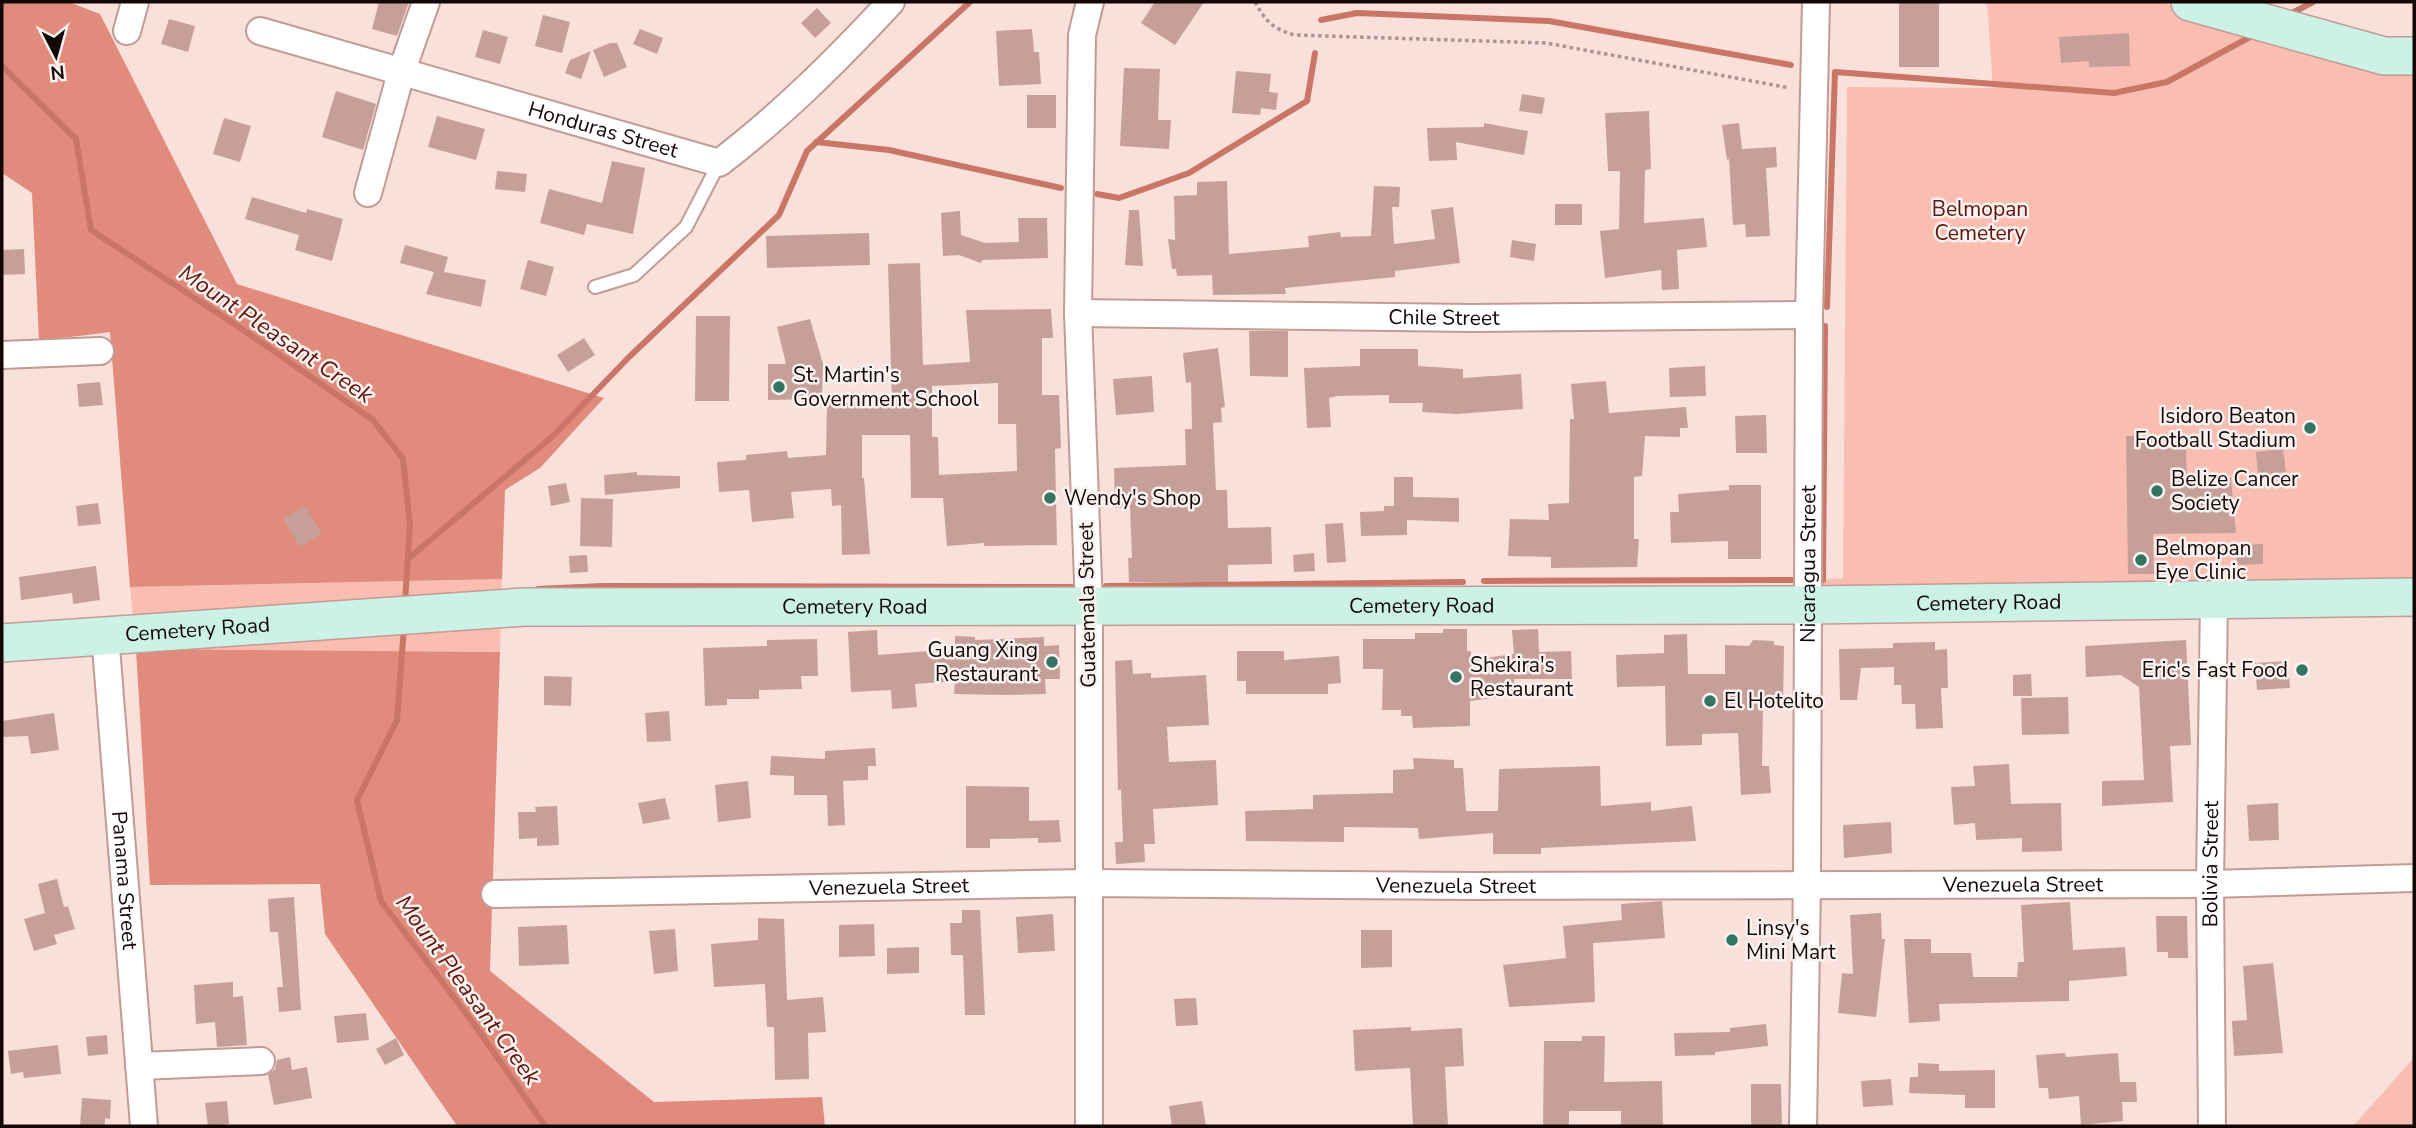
<svg xmlns="http://www.w3.org/2000/svg" width="2416" height="1128" font-family="'Nunito Sans',sans-serif">
  <style>
    .green { fill: #fabdb1 }
    .forest { fill: #e08b7b }
    .lines { fill: none; stroke-linecap: round; stroke-linejoin: round }
    .stream { stroke: #ca7667; stroke-width: 6 }
    .building { fill: #c6a098; fill-rule: evenodd }
    .lane-casing { stroke: #c29b94; stroke-width: 16 }
    .street-casing { stroke: #c29b94; stroke-width: 30 }
    .secondary-casing { stroke: #c29b94; stroke-width: 40 }
    .path { stroke: #a89490; stroke-width: 3.5; stroke-dasharray: 3.5 3.5; stroke-linecap: butt }
    .lane { stroke: #fff; stroke-width: 12 }
    .street { stroke: #fff; stroke-width: 26 }
    .secondary { stroke: #ccf2e8; stroke-width: 37 }
    .poi-dot { fill: #347463; stroke: #faf2f0; stroke-width: 2.5 }
    .labels { text-anchor: middle; dominant-baseline: central; stroke-width: 5; stroke-linejoin: round; paint-order: stroke }
    .street-label { font-size: 21px; fill: #140806; stroke: #faf2f0 }
    .park-label { font-size: 21px; fill: #5f1308; stroke: #faf2f0 }
    .poi-label { font-size: 21px; fill: #140806; stroke: #faf2f0; text-anchor: start }
    .water-label { font-size: 23px; font-style: italic; fill: #601309; stroke: #faf2f0 }
  </style>
  <rect width="100%" height="100%" fill="#f9e0db"/>
  <!-- green -->
  <path class="green" d="M1987,2H2160L2378,62L2414,61V610L1812,602L1809,581L1843,578L1847,87L1993,88Z
    M502,579L500,652L136,649L130,587Z
    M2414,1058V1126H2353Z"/>
  <!-- forest -->
  <path class="forest" d="M2,2H69L100,14L237,284L604,398L540,468L505,490L502,579L130,587L110,332L39,341L32,193L2,173Z
    M136,649L500,652L490,971L654,1102L822,1097L825,1126H457L325,934L320,884L150,885Z"/>
  <g class="lines">
    <!-- stream -->
    <path class="stream" d="M2294,12L2313,2
      M1321,20L1357,13L1549,21L1791,65
      M2,66L76,139L91,230L239,327L373,420L403,459L410,525L405,602
      M816,142L889,150L1061,188
      M1097,194L1119,198L1189,173L1307,101L1315,53
      M1827,307L1835,72L2114,93L2167,82L2250,37
      M408,559L553,436L629,357L779,215L807,151L970,2
      M1823,580L1825,326
      M1484,581L1792,580
      M1106,586L1463,582
      M538,589L602,586L1072,587
      M404,627L397,720L357,800L381,901L474,1024L545,1126"/>
  </g>
  <!-- building -->
  <path class="building" d="M379,2H409L397,36L372,29Z
    M1155,2H1204L1175,45L1141,23Z
    M1899,2H1939V67H1899Z
    M817,8L831,23L815,38L801,23Z
    M543,15L570,22L562,53L535,46Z
    M169,19L195,26L188,52L161,44Z
    M640,29L663,38L657,54L633,44Z
    M1032,29L1034,52H1039L1041,84L999,86L996,31Z
    M483,30L508,37L500,64L475,57Z
    M2129,33L2130,66L2089,67V61L2061,63L2059,37Z
    M610,43H617L627,67L604,77L593,50Z
    M591,51L581,79L565,73L570,60Z
    M1124,68L1160,69L1158,120H1171L1169,149L1120,146Z
    M1236,71L1271,74L1269,92L1278,93L1276,110L1261,108L1260,115L1232,113Z
    M336,91L376,104L363,150L322,137Z
    M1522,94L1545,98L1542,114L1519,111Z
    M1027,95H1056V128H1027Z
    M1649,111L1651,169L1645,170L1644,223L1704,218L1707,247L1677,250L1679,289L1662,290L1661,270L1605,278L1600,231L1619,229L1620,171H1608L1605,113Z
    M437,116L485,129L476,160L428,147Z
    M224,118L251,126L240,162L213,154Z
    M1484,123L1528,131L1524,155L1456,142L1457,160L1429,161L1427,128L1484,127Z
    M1739,123L1742,149L1776,147L1777,167L1766,168L1770,236L1746,237L1745,224L1733,225L1729,159L1727,160L1722,125Z
    M612,161L645,168L633,234L587,224L584,235L540,223L549,189L602,203Z
    M497,171L527,174L525,192L495,189Z
    M1227,181L1229,254L1309,247L1308,236L1340,232L1341,237L1371,236L1374,186L1400,187L1399,207H1392L1394,244L1435,239L1431,210L1453,207L1460,263L1395,271V277L1285,288L1286,294L1213,295L1212,275L1177,276L1176,269H1172L1168,239L1175,240L1174,196L1197,195V182Z
    M252,197L306,213L307,209L343,219L332,261L295,250L299,235L245,219Z
    M1555,204H1582V225H1555Z
    M1129,210H1139L1143,266L1125,265Z
    M960,211L961,235L985,243L1019,242L1018,218H1047L1048,258L982,260L981,263L959,255L943,256L941,213Z
    M869,233L870,265L767,268L766,236Z
    M1512,240L1536,244L1534,261L1510,257Z
    M405,245L448,257L444,272L486,280L481,307L426,294L434,272L400,263Z
    M24,249L25,274L2,275V250Z
    M528,260L554,267L546,296L520,289Z
    M920,263L923,365L970,362L966,310L1051,309L1053,338H1042V395H1059L1061,448L1055,449L1057,545L984,546V543L947,546L943,498H911L910,435H862V478H864L870,554L842,555L841,505L832,506L831,489L791,492L794,518L752,522L749,490L719,492L717,462L746,460V455L787,451L788,458L826,455L827,403H892L888,264ZM998,383V424H1016L1017,471L939,475L938,437H932V386Z
    M696,316H730L729,401H695Z
    M810,319L823,364L822,399L768,400V364H786L777,327Z
    M1249,331H1288V377L1250,376Z
    M584,338L595,355L568,372L557,355Z
    M1218,348L1225,407L1221,408L1222,422L1213,423L1216,490H1227L1228,528L1271,527L1272,564L1228,565V582H1129L1128,558H1132L1130,507L1115,508L1114,468L1186,465L1185,429H1192L1191,382L1186,383L1183,353Z
    M1360,349H1418V366L1463,369V378L1521,374L1523,409L1457,414L1422,412L1423,403H1389V395L1337,396L1329,398L1331,427L1307,428L1304,368L1360,366Z
    M1705,366L1706,396L1670,397L1669,368Z
    M1152,376L1154,412L1116,415L1113,379Z
    M1606,381L1609,413L1686,407L1688,428H1680V437L1645,436L1642,476L1634,477V539H1639L1637,567L1551,568V557L1508,556L1510,519L1549,520L1548,504L1569,503L1570,419H1574L1571,384Z
    M100,382L103,405L79,407L77,384Z
    M1766,415L1767,453H1736L1735,416Z
    M2126,436H2152V449L2186,448L2187,481L2231,478L2236,533L2153,534L2154,574H2128Z
    M2283,449L2286,472L2258,475L2256,452Z
    M637,472V475L680,476V488L605,495L604,475Z
    M1394,477H1413V497L1459,498V522L1407,520V535L1361,536L1360,512L1384,511V506H1394Z
    M566,483L570,502L551,506L548,486Z
    M1729,485H1761V559H1728V541L1671,543L1670,512H1679L1678,494L1729,490Z
    M581,498L613,499L612,547L580,546Z
    M98,503L101,524L78,526L76,506Z
    M305,506L322,534L300,547L283,518Z
    M1343,523L1346,562L1327,563L1325,524Z
    M2263,544V564L2237,565L2236,545Z
    M1314,553L1315,571L1294,572L1293,555Z
    M587,555L588,572L570,573L569,556Z
    M96,566L100,600L73,604L72,593L21,600L19,577Z
    M1443,629H1467V651H1471V660L1514,654L1512,630L1538,629L1539,652L1571,651L1572,679H1514L1516,695L1470,701V726L1413,728L1412,716H1401V710H1382L1383,669H1363V639H1415V633H1443Z
    M877,630L878,655L955,649V636L975,637V640L1044,637V646L1059,645L1060,679H1045L1046,694L1006,695L954,694L955,681L915,684L917,707L892,709L891,690L851,692L848,632Z
    M1687,634L1688,674H1725V645L1749,646L1753,640L1774,641V645L1784,646L1783,707H1763L1762,766H1769L1771,793L1741,795L1738,733L1702,734V745L1666,746L1665,686L1617,687L1616,655L1664,653V635Z
    M817,639L818,676H801L802,689L759,690V699H727V705L705,706L703,648L767,646V640Z
    M2186,640L2191,745L2170,746L2173,802L2102,806V781L2144,780L2139,687L2121,675L2086,677L2085,646Z
    M1935,642V650L1947,649L1948,688H1941L1943,728L1916,729L1915,704H1902L1901,685H1894V667L1861,668L1857,700H1840L1839,649L1893,648V643Z
    M1237,651H1284V660L1339,656L1341,683L1328,684V694H1246V681H1237Z
    M1132,660L1133,674L1151,673V678L1206,675L1209,725L1167,727L1169,762L1216,760L1218,805L1153,809L1155,844H1144L1145,862L1116,864L1115,842H1123L1121,790H1118L1115,661Z
    M2288,661L2290,688L2257,690L2255,663Z
    M2031,674L2032,696H2013V675Z
    M544,676L572,677L571,706L544,705Z
    M2068,697L2069,734L2022,735L2021,698Z
    M669,711L671,741L647,742L645,713Z
    M54,713L59,750L31,754L28,736L2,737V721Z
    M875,748L876,766H868V780L843,781L845,825L828,826L827,795H794V776L770,775L771,756L825,759V751Z
    M1413,758L1454,760V768H1463L1466,811H1498L1499,769L1600,766L1601,806L1651,802V811L1692,806L1696,841L1541,848V854H1493V833L1419,839L1418,828L1344,827V842L1246,841L1245,811L1313,809V795L1393,793V770L1414,769Z
    M2009,764L2011,804L2061,803L2062,851L2022,852V838L1976,840L1975,823L1954,825L1951,787L1975,786L1973,766Z
    M748,781L751,818L718,822L715,785Z
    M966,786L1029,787V821L1059,820L1061,842L1038,843V838L990,839V848H966Z
    M665,798L670,819L643,824L638,803Z
    M2278,803L2279,840L2249,841L2247,805Z
    M557,806L559,845L537,846V838L519,839L518,812H536L535,807Z
    M1891,822L1892,853L1844,858L1843,825Z
    M57,879L64,907L68,906L75,929L54,935L57,944L34,951L24,919L45,913L38,884Z
    M294,897L301,1010L279,1012L277,987H283L278,932H270L268,899Z
    M1662,901L1665,938L1593,943L1595,1002L1509,1007L1503,965L1566,958L1563,926L1622,920L1621,904Z
    M2070,902L2073,950L2125,947L2127,976L2069,981V1001L1939,1004L1940,1021L1909,1023L1904,939H1931V953H1971L1973,977H2017L2018,962H2024L2021,905Z
    M962,910H980L985,1015H965L963,955H951L950,923H962Z
    M1881,913L1882,939H1885L1876,1017L1838,1013L1842,973L1853,974L1850,915Z
    M1053,914L1055,951L1018,953L1016,917Z
    M2156,916H2187L2188,958H2168V952H2157Z
    M758,918L784,919L787,1000L823,997L826,1032L808,1033L809,1079L775,1080L774,1027H767L765,984L714,987L711,944L758,940Z
    M874,924L875,956L839,957V925Z
    M567,925L569,964L519,966L518,927Z
    M675,929L678,971L654,974L649,931Z
    M1361,930H1392V967L1361,968Z
    M919,947V973L887,974V948Z
    M2273,963L2283,1053L2234,1056L2232,1021L2247,1020L2243,966Z
    M233,982V997L243,996L247,1045L217,1047L215,1022L196,1024L194,985Z
    M1196,998L1198,1025L1176,1026L1174,999Z
    M366,1013L369,1040L337,1043L334,1016Z
    M1766,1024L1768,1046L1715,1052V1055L1675,1056L1674,1033L1730,1032V1028Z
    M1411,1027V1031L1462,1028L1464,1066L1445,1067L1448,1126H1413L1410,1068L1355,1071L1353,1030Z
    M107,1035L108,1054L88,1056L86,1037Z
    M1582,1036H1605L1604,1082L1662,1081L1663,1126H1621V1111H1569V1126H1543L1544,1041H1582Z
    M396,1038L404,1055L385,1065L376,1049Z
    M58,1045L61,1074L24,1078L23,1072L11,1074L8,1051Z
    M2065,1053L2066,1057L2118,1053L2120,1082H2136L2137,1102H2122L2123,1121L2081,1125L2079,1096L2049,1099L2048,1088H2039L2036,1055Z
    M290,1057L292,1070L307,1067L312,1098L274,1105L268,1075L275,1069L277,1060Z
    M1918,1063L1939,1064V1071L1995,1070V1108H1965V1095L1909,1093L1910,1077H1918Z
    M1891,1079L1893,1105L1863,1107L1861,1081Z
    M1751,1084H1781L1782,1126H1751Z
    M82,1098L111,1100L110,1119L105,1118V1126H80Z
    M227,1101L229,1124L208,1126L205,1103Z
    M1202,1101L1206,1126H1172L1169,1106Z"/>
  <g class="lines">
    <defs>
      <path id="lane" d="M595,287L634,275L686,227L719,163"/>
      <g id="street">
        <path d="M127,31L135,2"/>
        <path id="s1" d="M260,31L719,163C782,115 837,60 891,2"/>
        <path d="M368,193L401,73L426,2"/>
        <path id="s2" d="M1078,313L1472,318L1809,315"/>
        <path d="M2,355L100,351"/>
        <path id="s3" d="M105,634L144,1126"/>
        <path id="s4" d="M495,894L1087,883L1474,886L2210,884L2414,878"/>
        <path d="M139,1066L261,1061"/>
        <path d="M1089,1126V607L1078,313L1082,35L1090,2"/>
        <path id="s5" d="M1803,1126L1807,885L1809,315L1816,2"/>
        <path id="s6" d="M2212,1126L2210,884L2214,600"/>
      </g>
      <g id="secondary">
        <path d="M2190,2L2384,56H2414"/>
        <path id="s7" d="M2,643L524,607L1808,605L2414,597"/>
      </g>
    </defs>
    <!-- lane casing -->
    <use href="#lane" class="lane-casing"/>
    <!-- street casing -->
    <use href="#street" class="street-casing"/>
    <!-- secondary casing -->
    <use href="#secondary" class="secondary-casing"/>
    <!-- path -->
    <path class="path" d="M1255,2C1266,22 1273,29 1295,35L1546,43L1790,88"/>
    <!-- lane -->
    <use href="#lane" class="lane"/>
    <!-- street -->
    <use href="#street" class="street"/>
    <!-- secondary -->
    <use href="#secondary" class="secondary"/>
  </g>
  <!-- markers -->
  <g class="poi-dot">
    <circle cx="779" cy="387" r="7"/>
    <circle cx="2310" cy="428" r="7"/>
    <circle cx="2157" cy="491" r="7"/>
    <circle cx="1050" cy="498" r="7"/>
    <circle cx="2141" cy="560" r="7"/>
    <circle cx="1052" cy="662" r="7"/>
    <circle cx="2302" cy="670" r="7"/>
    <circle cx="1456" cy="677" r="7"/>
    <circle cx="1710" cy="701" r="7"/>
    <circle cx="1732" cy="940" r="7"/>
  </g>
  <g class="labels">
    <!-- street labels -->
    <g class="street-label">
      <text stroke="none"><textPath href="#s1" startOffset="357">Honduras Street</textPath></text>
      <text stroke="none"><textPath href="#s2" startOffset="366">Chile Street</textPath></text>
      <text stroke="none"><textPath href="#s5" startOffset="562">Nicaragua Street</textPath></text>
      <text stroke="none"><textPath href="#s7" startOffset="1988">Cemetery Road</textPath></text>
      <text transform="translate(1087 605) rotate(-91)">Guatemala Street</text>
      <text stroke="none"><textPath href="#s7" startOffset="1421">Cemetery Road</textPath></text>
      <text stroke="none"><textPath href="#s7" startOffset="854">Cemetery Road</textPath></text>
      <text stroke="none"><textPath href="#s7" startOffset="196">Cemetery Road</textPath></text>
      <text stroke="none"><textPath href="#s6" startOffset="262">Bolivia Street</textPath></text>
      <text stroke="none"><textPath href="#s3" startOffset="247">Panama Street</textPath></text>
      <text stroke="none"><textPath href="#s4" startOffset="1528">Venezuela Street</textPath></text>
      <text stroke="none"><textPath href="#s4" startOffset="961">Venezuela Street</textPath></text>
      <text stroke="none"><textPath href="#s4" startOffset="394">Venezuela Street</textPath></text>
    </g>
    <!-- park labels -->
    <g class="park-label">
      <text x="1980" y="209">Belmopan<tspan x="1980" dy="24">Cemetery</tspan></text>
    </g>
    <!-- poi labels -->
    <g class="poi-label">
      <text x="793" y="375">St. Martin's<tspan x="793" dy="24">Government School</tspan></text>
      <text x="2296" y="416" text-anchor="end">Isidoro Beaton<tspan x="2296" dy="24">Football Stadium</tspan></text>
      <text x="2171" y="479">Belize Cancer<tspan x="2171" dy="24">Society</tspan></text>
      <text x="1064" y="498">Wendy's Shop</text>
      <text x="2155" y="548">Belmopan<tspan x="2155" dy="24">Eye Clinic</tspan></text>
      <text x="1038" y="650" text-anchor="end">Guang Xing<tspan x="1038" dy="24">Restaurant</tspan></text>
      <text x="1470" y="665">Shekira's<tspan x="1470" dy="24">Restaurant</tspan></text>
      <text x="2288" y="670" text-anchor="end">Eric's Fast Food</text>
      <text x="1724" y="701">El Hotelito</text>
      <text x="1746" y="928">Linsy's<tspan x="1746" dy="24">Mini Mart</tspan></text>
    </g>
    <!-- water labels -->
    <g class="water-label">
      <text transform="translate(276 334) rotate(34)">Mount Pleasant Creek</text>
      <text transform="translate(468 990) rotate(54)">Mount Pleasant Creek</text>
    </g>
  </g>
  <!-- border -->
  <rect width="2416" height="1128" fill="none" stroke="#140806" stroke-width="7"/>
  <!-- north arrow -->
  <g transform="translate(56 56) rotate(174)" stroke="#faf2f0" stroke-width="5" paint-order="stroke">
  <path d="M0-5L12 26L0 18L-12 26Z" fill="#140806"/>
  <text y="-10" font-size="19" font-weight="bold" text-anchor="middle" fill="#140806">N</text>
  </g>
</svg>
